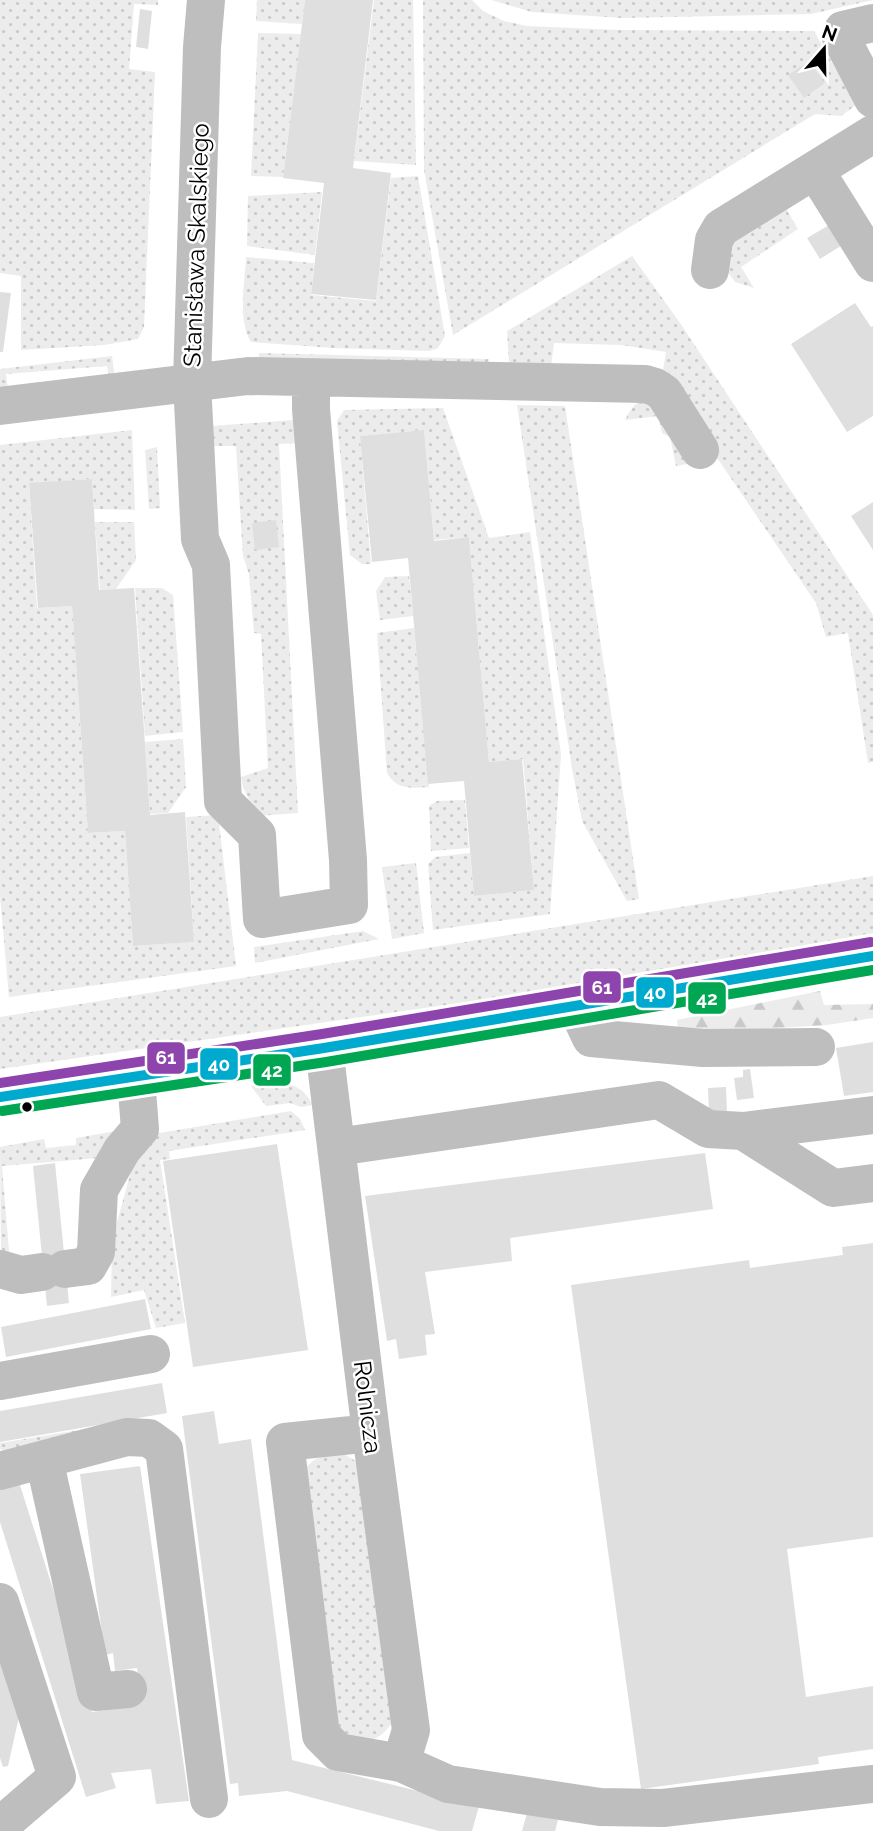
<svg xmlns="http://www.w3.org/2000/svg" width="873" height="1831" font-family="Raleway,sans-serif">
  <style>
    .green { fill: url(#green-dots) }
    .forest { fill: url(#forest-firs) }
    .building { fill: #dfdfdf }
    .lines { fill: none; stroke-linecap: round; stroke-linejoin: round }
    .minor { stroke: #bebebe; stroke-width: 38 }
    .bus-1-casing { stroke: #fff; stroke-width: 16 }
    .bus-2-casing { stroke: #fff; stroke-width: 16 }
    .bus-3-casing { stroke: #fff; stroke-width: 16 }
    .bus-1 { stroke: #00a9ce; stroke-width: 10 }
    .bus-2 { stroke: #00a651; stroke-width: 10 }
    .bus-3 { stroke: #8e44ad; stroke-width: 10 }
    .bus-dot { fill: #000; stroke: #fff; stroke-width: 2.5 }
    .labels { text-anchor: middle; dominant-baseline: central; stroke-width: 5; stroke-linejoin: round; paint-order: stroke }
    .street-label { font-size: 24px; fill: #000; stroke: #fff }
    .line-badge { stroke: #fff; stroke-width: 2.5 }
    .badge-label { font-size: 19px; text-anchor: middle; font-weight: bold; fill: #fff }
  </style>
  <defs>
    <pattern id="green-dots" width="8" height="8" patternUnits="userSpaceOnUse" patternTransform="scale(1.75)"><rect width="8" height="8" fill="#ececec"/><path d="M2 2h.1M6 6h.1" fill="none" stroke="#c9c9c9" stroke-width="1.8" stroke-linecap="round"/></pattern>
    <pattern id="forest-firs" width="22" height="20" patternUnits="userSpaceOnUse" patternTransform="scale(1.75)"><rect width="22" height="20" fill="#ececec"/><path d="M5 1l3.5 6h-7zM16 11l3.5 6h-7z" fill="#c9c9c9"/></pattern>
  </defs>
  <rect width="100%" height="100%" fill="#fff"/>
  <!-- green -->
  <path class="green" d="M0,0H158V5L134,4L129,69L155,72L144,327L138,339L104,345L21,350V276L0,273Z
    M257,0H305L302,24L256,21Z
    M374,0H413L416,165L354,161Z
    M423,0H472L483,11L504,21L527,26L618,30L814,31L856,105L841,116L815,114L453,335L424,170Z
    M491,0H873L811,14L622,18L532,12Z
    M258,33L301,34L283,177L251,176Z
    M418,176L445,336L438,348L430,351L333,348L251,342C237,318 245,284 246,257L314,263L311,295L376,301L391,178Z
    M322,192L315,255L247,246L248,196Z
    M785,207L798,229L741,267L754,288L735,282L727,271L730,241Z
    M632,256L680,323L873,615V762L868,763L848,633L826,637L816,603L662,377L666,352L621,345L554,343L551,367L509,363L507,331Z
    M259,353L489,359L488,365L259,358Z
    M112,356L115,379H109L107,366L6,374L8,392L0,393V369Z
    M650,399L688,458L687,464L676,466L670,437L662,433L658,416L625,420C632,407 636,400 650,399Z
    M517,405L565,406L639,899L627,901L582,821L572,768Z
    M443,408L489,538L530,532L561,754L550,914L433,930L428,864L435,857L470,853L474,896L534,890L523,759L489,762L469,537L434,540L424,430L360,436L371,564H362L350,555L337,421L344,410Z
    M294,420L298,443L279,444L298,813L257,816L243,787L241,777L268,768L261,634L254,633L249,574L243,556L236,446H212V426Z
    M132,430L135,510L94,509L92,479L29,484L37,608L72,606L88,833L125,831L133,946L194,942L186,817L218,815L236,966L9,997L0,896V445Z
    M157,447L160,508L149,509L145,450Z
    M95,522H134L136,560L116,589L100,590Z
    M409,576L413,616L380,620L376,591L385,577Z
    M135,588H162L173,595L183,732L145,736Z
    M414,628L429,787C410,788 397,790 387,773L377,633Z
    M183,739L186,787L168,813L150,814L145,742Z
    M465,800L469,848L431,851L429,806L437,801Z
    M416,863L424,933L392,939L382,867Z
    M873,876V933L584,985L0,1069V1017Z
    M363,931L379,939L255,963L254,947Z
    M277,1082C295,1085 304,1088 313,1105L301,1107L290,1103L266,1106L251,1086L259,1083Z
    M291,1111L300,1119L305,1130L169,1151L170,1159L160,1160L185,1323L156,1328L144,1290L111,1297L112,1241L134,1160L148,1135Z
    M122,1130L98,1158L2,1166L9,1251L7,1255L1,1256L0,1147L44,1139L46,1148L76,1145V1138Z
    M134,1421L10,1455L0,1449V1443Z
    M342,1453L359,1463L393,1721C376,1747 366,1740 339,1734L304,1471C313,1456 326,1455 342,1453Z"/>
  <!-- forest -->
  <path class="forest" d="M820,991L824,1005L873,1004V1018L827,1025L679,1034L677,1020Z"/>
  <!-- building -->
  <path class="building" d="M305,0H373L353,168L391,173L376,300L311,294L324,183L283,178Z
    M140,9L152,11L148,49L136,47Z
    M809,61L825,83L804,98L788,75Z
    M831,224L844,244L820,259L807,238Z
    M0,292L11,293L3,352H0Z
    M855,303L871,327L873,326V416L847,432L791,344Z
    M424,430L434,541L469,537L489,762L522,759L534,890L474,896L464,781L428,784L408,558L372,562L360,436Z
    M92,479L99,590L134,588L150,815L185,812L194,942L133,946L125,831L88,833L72,606L38,608L29,483Z
    M873,502V550L851,516Z
    M276,520L279,547L255,550L252,523Z
    M873,1042V1092L844,1096L836,1048Z
    M750,1069L754,1098L737,1100L734,1078L743,1077V1070Z
    M726,1087L727,1112L709,1113L708,1088Z
    M277,1144L308,1350L193,1367L163,1161Z
    M705,1153L713,1209L510,1238L512,1261L425,1272L435,1334L425,1335L427,1355L399,1359L396,1339L387,1341L365,1196Z
    M55,1163L69,1303L47,1306L33,1166Z
    M873,1243V1537L787,1549L806,1697L873,1686V1749L818,1757L819,1764L641,1789L571,1285L749,1260L750,1268L843,1255L842,1247Z
    M145,1299L151,1329L6,1357L1,1327Z
    M162,1383L167,1413L0,1442V1411Z
    M214,1411L219,1444L251,1439L292,1760L479,1806L472,1831H439L287,1791L239,1796L238,1783L230,1784L182,1416Z
    M140,1466L189,1801L156,1804L151,1769L111,1773L116,1788L86,1797L0,1522V1488L19,1482L92,1712L129,1707L141,1701L137,1668L115,1671L113,1653L105,1655L80,1474Z
    M0,1657L19,1717L8,1766L3,1767L0,1758Z
    M527,1813L558,1820L555,1831H522Z"/>
  <g class="lines">
    <!-- minor -->
    <path class="minor" d="M206,0L202,47L192,382L200,539L211,565L223,801L257,835L262,919L349,905L348,860L311,409V378
      M873,23L843,30L841,38L873,99
      M815,170L873,263
      M710,270L714,240L721,228L873,134
      M0,406L248,376L645,384L655,387L664,393L700,450
      M576,1006L591,1038L703,1048L816,1047
      M324,1048L371,1433L411,1730L401,1763
      M0,1097L324,1048L873,956
      M743,1131L833,1188L873,1183
      M337,1147L659,1100L708,1129L743,1131L873,1115
      M0,1269L21,1275L42,1272
      M65,1269L88,1266L96,1252L99,1190L122,1150L140,1129L136,1078
      M0,1381L151,1354
      M371,1433L285,1442L321,1735L338,1752L401,1763L448,1784L600,1807L663,1808L873,1784
      M44,1459L96,1692L128,1689
      M0,1471L127,1437L149,1438L164,1449L209,1799
      M0,1602L57,1777L0,1826"/>
    <defs>
      <path id="bus-1" d="M0,1097L324,1048L873,956"/>
      <path id="bus-2" d="M2,1111L326,1062L873,970"/>
      <path id="bus-3" d="M0,1083L322,1034L871,942"/>
    </defs>
    <!-- bus-1 casing -->
    <use href="#bus-1" class="bus-1-casing"/>
    <!-- bus-2 casing -->
    <use href="#bus-2" class="bus-2-casing"/>
    <!-- bus-3 casing -->
    <use href="#bus-3" class="bus-3-casing"/>
    <!-- bus-1 -->
    <use href="#bus-1" class="bus-1"/>
    <!-- bus-2 -->
    <use href="#bus-2" class="bus-2"/>
    <!-- bus-3 -->
    <use href="#bus-3" class="bus-3"/>
  </g>
  <!-- markers -->
  <circle class="bus-dot" cx="27" cy="1107" r="6"/>
  <g class="labels">
    <!-- street labels -->
    <g class="street-label">
      <text transform="translate(196 245) rotate(-88)">Stanisława Skalskiego</text>
      <text transform="translate(368 1407) rotate(83)">Rolnicza</text>
    </g>
  </g>
  <g class="line-badge">
    <rect x="582" y="970" width="40" height="34" rx="7" fill="#8e44ad"/>
    <rect x="635" y="976" width="40" height="33" rx="7" fill="#00a9ce"/>
    <rect x="687" y="981" width="40" height="34" rx="7" fill="#00a651"/>
    <rect x="146" y="1041" width="40" height="34" rx="7" fill="#8e44ad"/>
    <rect x="199" y="1047" width="40" height="34" rx="7" fill="#00a9ce"/>
    <rect x="252" y="1053" width="40" height="34" rx="7" fill="#00a651"/>
  </g>
  <g class="badge-label">
    <text x="602" y="994">61</text>
    <text x="655" y="999">40</text>
    <text x="707" y="1005">42</text>
    <text x="166" y="1064">61</text>
    <text x="219" y="1071">40</text>
    <text x="272" y="1077">42</text>
  </g>
  <!-- north arrow -->
  <g transform="translate(824 49) rotate(20)" stroke="#ffffff" stroke-width="5" paint-order="stroke">
  <path d="M0-5L12 26L0 18L-12 26Z" fill="#000000"/>
  <text y="-10" font-size="19" font-weight="bold" text-anchor="middle" fill="#000000">N</text>
  </g>
</svg>
